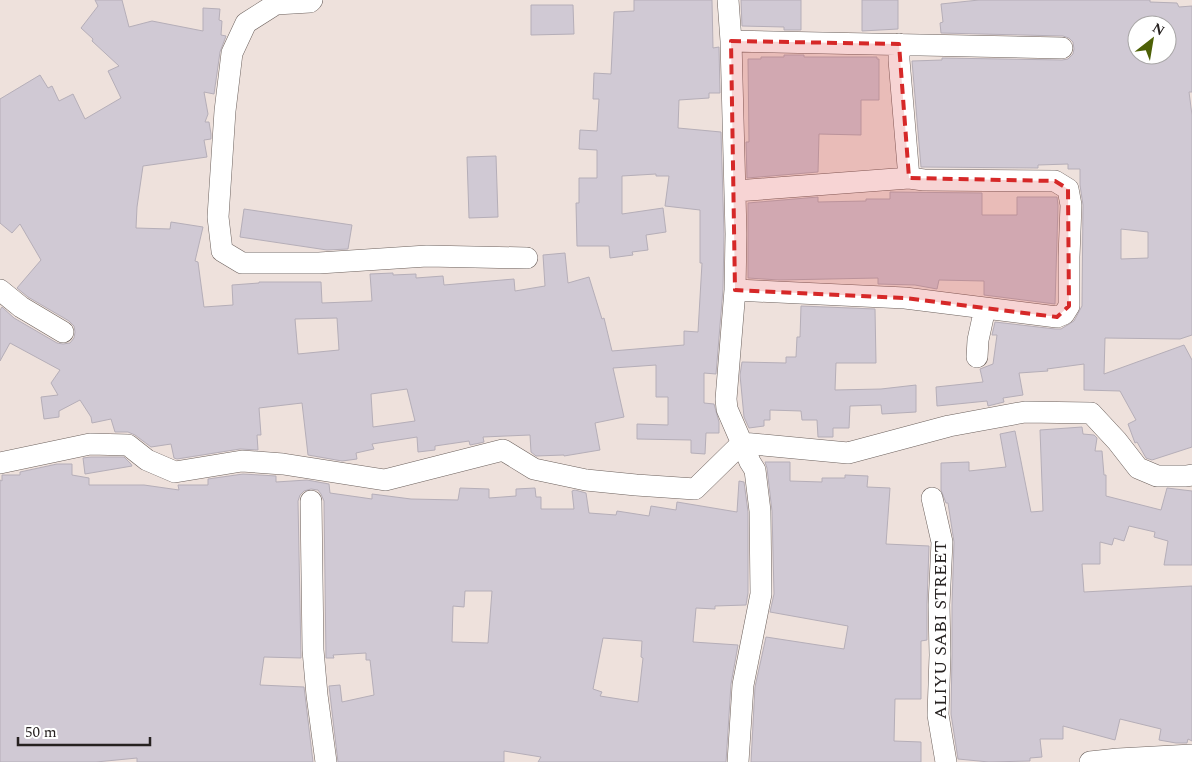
<svg xmlns="http://www.w3.org/2000/svg" width="1192" height="762" font-family="Spectral,serif">
  <style>
    .building { fill: #d0c9d4; stroke: #b5aeb8; fill-rule: evenodd }
    .lines { fill: none; stroke-linecap: round; stroke-linejoin: round }
    .minor-casing { stroke: #6c615d; stroke-width: 22 }
    .minor { stroke: #fff; stroke-width: 21 }
    .marked { fill: #d62828; fill-opacity: 0.2; stroke: #d62828; stroke-width: 4; stroke-dasharray: 10 6; stroke-linejoin: round }
    .labels { text-anchor: middle; dominant-baseline: central; stroke-width: 4.5; stroke-linejoin: round; paint-order: stroke }
    .street-label { font-size: 18px; fill: #262120; stroke: #fff }
  </style>
  <rect width="100%" height="100%" fill="#eee1dc"/>
  <!-- building -->
  <path class="building" d="M95,0H122L129,27L152,21L203,31V8L220,9L219,20L222,21L221,35L226,36L220,52L214,94L204,92L208,114L205,122H209L211,134V139L204,140L207,157L143,166L137,207L136,228L170,229L171,222L203,227L195,261L198,262L204,307L233,305L232,285L259,283V282H321L322,303L372,301L370,274L393,273V275L416,274V278L443,276L444,285L514,279L515,291L545,286L543,255L565,253L568,283L589,277L602,319L604,318L612,351L684,345V331L698,332L702,263H700V210L665,206L669,176H656V174L622,176V214L663,208L666,232L646,235L648,250L632,252L633,255L610,258L609,246H577L576,203H579V178H597V150L579,149L580,130L597,131L599,99H593L594,73L611,74L614,12L634,11V0H712L713,48L719,47L720,93H709V98L679,100L678,128L721,132L724,234L723,289L716,374L704,373V403L714,404L719,422V433H706L705,454L691,453V440L637,439V424L668,425V397H656V365L613,368L624,417L595,423L600,450L564,456V455L536,456L531,452L530,435L483,437L484,442L480,443L470,445L469,441L435,446V450L418,452L417,437L372,444L374,449L356,453L357,459L342,461L308,455L302,403L259,408L261,435H257L258,450L240,449L177,459L174,458L171,444L151,447L135,435L128,432H115L111,419L92,423L91,417L80,400L59,411V417L44,419L41,397L58,395L51,383L60,370L10,343L0,361V310L2,307L14,318L57,343L63,344L70,343L74,338L75,332L74,326L69,321L28,297L17,288L41,260L20,224L12,233L0,223V99L40,75L48,88L52,86L59,101L73,94L85,119L121,98L108,71L119,66L92,41L93,39L81,28L98,6ZM337,318L339,350L298,354L295,319ZM407,389L415,421L373,427L371,394Z
    M741,0H801V30H784V27L742,26Z
    M862,0H898V29L862,31Z
    M979,0H1150V2L1177,3L1179,7L1192,6V92H1189L1192,115V335L1180,339L1105,338L1104,374L1184,345L1192,360V447L1152,460L1146,458L1137,442L1135,443L1128,424L1136,420L1120,391L1084,390V364L1047,369L1048,371L1019,373L1023,395L1003,398L1004,402L988,406L987,401L937,406L936,387L983,382L980,369L993,364L997,335H992L995,322L1055,329H1061L1074,321L1082,306L1083,205L1080,185V169H1068V164L1038,165V168L921,167L912,61L942,60V58L1062,60L1068,59L1073,54L1074,49L1073,42L1069,38L1063,36L941,33L940,23L943,22L941,4ZM1137,25H1167V55H1137ZM1121,229L1148,232V258L1121,259Z
    M531,5H573L574,34L531,35Z
    M784,55H804V57H877V59H879V100H861V135L819,134L818,172L747,178L746,142H749L748,59H761V57H784Z
    M496,156L498,217L469,218L467,157Z
    M890,192L982,193V215H1017V197H1057L1058,206L1055,304L984,295V281L939,280L937,289L915,285L878,284V278L779,280L748,278V203L818,197V202L866,201V199H890Z
    M244,209L352,225L348,249L327,250L240,237Z
    M801,306L875,309L876,363H836L835,390L881,389L916,385V412L882,414L881,405L850,406L849,428H833V437H818L817,420H802L801,411L770,410V420H764V426L749,428L744,417L740,375L742,362L786,363V357H796L797,337H800Z
    M1082,427L1083,434L1094,435L1097,438L1095,451H1102L1104,475H1106V496L1161,510L1167,488L1192,491V565H1164L1168,541L1154,537L1155,532L1129,526L1124,541L1114,538L1112,545L1100,542V564H1082L1084,592L1192,586V741L1188,739L1187,743H1176L1159,740L1161,729L1120,719L1115,740L1063,726V739H1040L1042,757L1030,758V761L989,762L958,759L951,714L952,655V605L954,542L948,503H946L941,490V463L969,462V471L1006,467L1000,434L1015,431L1031,512L1043,511L1040,430Z
    M91,457H124L131,464L132,466L85,474L83,458Z
    M765,462H790V481L822,482V478H845V475L868,476L867,487L890,488L886,544L929,546L927,604V640L921,641V699H895L894,741L921,742V762H751L755,687L766,637L844,649L848,626L770,612L774,594L772,511L767,468Z
    M57,464H72V475L89,478V485H144L179,490L178,485H208V479L243,474L276,476V482L307,480L329,484L330,493L372,499V494L411,499L458,500L460,488L489,489V498L516,496V489L535,488L536,497H541V509H574L572,491L575,490L586,493L589,513L616,515L617,511L649,516L651,506L676,510L677,502L737,512L739,481L744,482L748,512V593L746,605L715,606V609L696,608L693,642L738,645L731,684L726,762H538L541,757L504,751V762H338L329,686L340,685L342,702L374,695L370,660H366V653L333,655L334,658H326L324,501L321,494L318,490L311,489L304,491L300,495L298,501L301,658L264,657L260,685L304,687L313,762H137V758L96,762H0V480L2,481V475H20V472ZM465,591H492L488,643L452,642L453,606L464,607ZM603,638L642,641L641,657L643,658L638,702L600,696L602,692L593,689Z"/>
  <g class="lines">
    <defs>
      <path id="minor" d="M312,0L310,2L276,4L246,23L232,53L225,111L218,217L222,251L242,263H319L427,256L527,258
        M728,0L731,41L736,234L735,290L726,399L727,409L750,462L755,470L760,511L761,594L743,685L738,762
        M731,41L1062,48
        M899,44V60L909,178
        M0,290L21,307L63,332
        M735,290L905,298L1057,317L1064,314L1069,306V257L1071,205L1068,189L1055,181L924,180L909,178L736,191
        M977,357L978,340L985,308
        M0,463L90,444L128,445L147,460L175,472L242,461L283,464L385,480L503,450L534,469L586,480L636,485L695,489L742,443L848,453L949,426L1025,412L1091,413L1117,441L1138,468L1157,476H1186L1192,475
        M932,498L942,542L939,605L940,655L938,715L946,762
        M311,501L313,650L317,695L326,762
        M1090,762L1118,759L1192,755"/>
    </defs>
    <!-- minor casing -->
    <use href="#minor" class="minor-casing"/>
    <!-- minor -->
    <use href="#minor" class="minor"/>
  </g>
  <!-- marked area -->
  <path class="marked" d="M731,41L899,44L909,178L1055,181L1068,189L1069,306L1057,317L905,298L735,290Z"/>
  <g class="labels">
    <!-- street labels -->
    <g class="street-label">
      <text transform="translate(940 630) rotate(-90)">ALIYU SABI STREET</text>
    </g>
  </g>
  <!-- north arrow -->
  <g transform="translate(1152 40) rotate(31)"><circle r="24" fill="#ffffff" stroke="#a8a6a6"/>
  <path d="M0-4L9 19L0 12L-9 19Z" fill="#4d6006"/>
  <text y="-8" font-size="14" font-weight="bold" text-anchor="middle" fill="#262120">N</text>
  </g>
  <!-- scale -->
  <path d="M18 737v8h132v-8" fill="none" stroke="#262120" stroke-width="2.5"/>
  <text x="25" y="737" font-size="15" fill="#262120" stroke="#ffffff" stroke-width="4" paint-order="stroke">50 m</text>
</svg>
